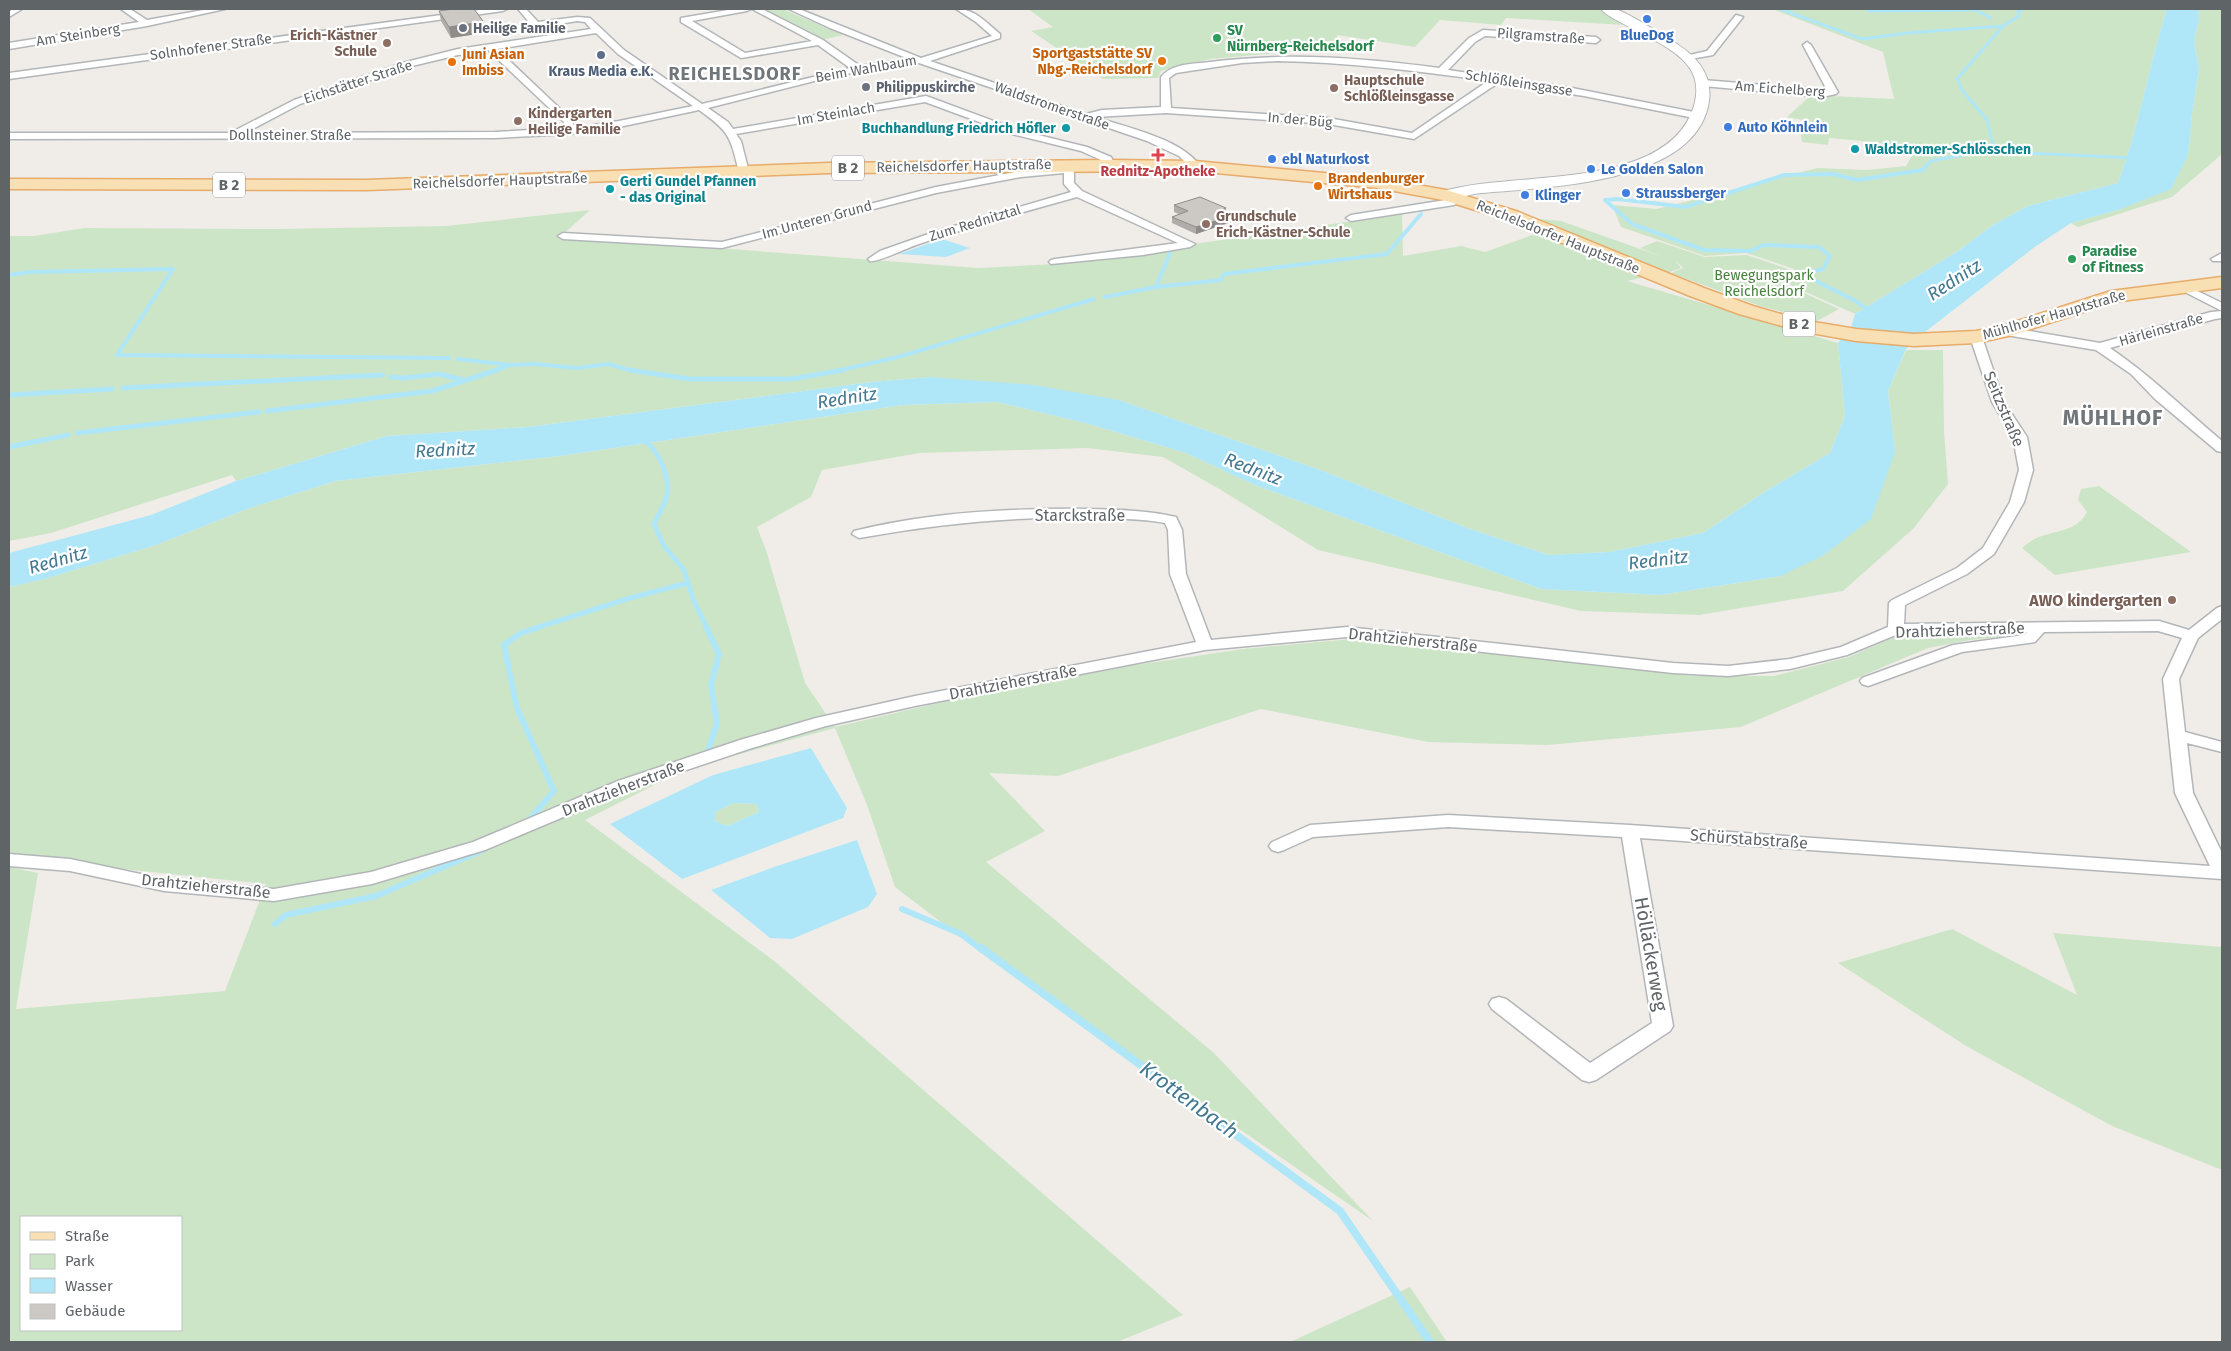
<svg xmlns="http://www.w3.org/2000/svg" width="2231" height="1351" font-family="'Fira Sans',sans-serif">
  <style>
    .green { fill: #cde5c7; fill-rule: evenodd }
    .water { fill: #afe7f9; fill-rule: evenodd }
    .lines { fill: none; stroke-linecap: round; stroke-linejoin: round }
    .stream-far4 { stroke: #afe7f9; stroke-width: 3 }
    .stream-far3 { stroke: #afe7f9; stroke-width: 4 }
    .stream-far2 { stroke: #afe7f9; stroke-width: 5 }
    .stream-far1 { stroke: #afe7f9; stroke-width: 6 }
    .stream { stroke: #afe7f9; stroke-width: 8 }
    .street-casing { stroke: #b3b6b9; stroke-width: 3 }
    .secondary-casing { stroke: #b2b6b9; stroke-width: 2 }
    .primary-casing { stroke: #e7ab6a; stroke-width: 3 }
    .street { fill: #fff; fill-rule: evenodd }
    .secondary { fill: #fff; fill-rule: evenodd }
    .primary { fill: #f9e0b4; fill-rule: evenodd }
    .wall { fill: #afaca9 }
    .shaded-wall { fill: #8f8c89 }
    .building { fill: #ccc8c4; stroke: #8f8c89 }
    .shop-dot { fill: #3f7fe0; stroke: #fff; stroke-width: 2 }
    .worship-dot { fill: #6b7280; stroke: #fff; stroke-width: 2 }
    .leisure-dot { fill: #2e9e5b; stroke: #fff; stroke-width: 2 }
    .education-dot { fill: #8d6e63; stroke: #fff; stroke-width: 2 }
    .service-dot { fill: #5c6f8a; stroke: #fff; stroke-width: 2 }
    .food-dot { fill: #e8710a; stroke: #fff; stroke-width: 2 }
    .culture-dot { fill: #0f9aa8; stroke: #fff; stroke-width: 2 }
    .health-dot { fill: #e0444e; stroke: #fff; stroke-width: 2 }
    .labels { text-anchor: middle; dominant-baseline: central; stroke-width: 4.5; stroke-linejoin: round; paint-order: stroke }
    .far-worship-label { font-size: 14px; font-weight: bold; fill: #5b616d; stroke: #fff; text-anchor: start }
    .far-leisure-label { font-size: 14px; font-weight: bold; fill: #27864d; stroke: #fff; text-anchor: start }
    .far-street-label { font-size: 14px; fill: #5f6467; stroke: #fff }
    .far-education-label { font-size: 14px; font-weight: bold; fill: #785e54; stroke: #fff; text-anchor: start }
    .far-shop-label { font-size: 14px; font-weight: bold; fill: #366cbe; stroke: #fff; text-anchor: start }
    .far-food-label { font-size: 14px; font-weight: bold; fill: #c56008; stroke: #fff; text-anchor: start }
    .far-service-label { font-size: 14px; font-weight: bold; fill: #4e5e75; stroke: #fff }
    .far-culture-label { font-size: 14px; font-weight: bold; fill: #0d838f; stroke: #fff; text-anchor: start }
    .far-health-label { font-size: 14px; font-weight: bold; fill: #be3a42; stroke: #fff }
    .far-park-label { font-size: 14px; fill: #46813c; stroke: #fff }
    .shield { fill: #fff; stroke: #8f9295; stroke-width: 1 }
    .shield-label { font-size: 15px; font-weight: bold; fill: #5f6467 }
    .street-label { font-size: 16px; fill: #5f6467; stroke: #fff }
    .education-label { font-size: 16px; font-weight: bold; fill: #785e54; stroke: #fff; text-anchor: end }
    .far-district-label { font-size: 18px; font-weight: bold; letter-spacing: 1px; fill: #707679; stroke: #fff }
    .water-label { font-size: 18px; font-style: italic; fill: #427891; stroke: #fff }
    .near-street-label { font-size: 19px; fill: #5f6467; stroke: #fff }
    .district-label { font-size: 21px; font-weight: bold; letter-spacing: 1px; fill: #707679; stroke: #fff }
    .near-water-label { font-size: 21px; font-style: italic; fill: #427891; stroke: #fff }
  </style>
  <rect width="100%" height="100%" fill="#f0ede8"/>
  <!-- green -->
  <path class="green" d="M761,9H783L843,35L822,40Z
    M1028,9H1604L1605,12L1623,25L1506,18L1501,25L1440,20L1415,47L1337,35L1338,41L1275,49L1277,53L1210,59L1161,71L1158,78L1103,79L1031,31L1053,27Z
    M1772,9H2165L2166,12C2148,69 2139,127 2118,183L2028,206L1993,225L1958,251L1855,314L1790,285L1794,269L1746,253L1705,256L1621,227L1612,205L1657,209L1817,168L1867,170L1906,166L1914,152L1873,142L1829,138L1828,145L1802,142L1801,135L1808,121L1787,117L1811,95L1894,99L1883,52Z
    M2198,9H2222V154L2172,197L2078,227L2071,223L2121,209L2188,154L2192,115L2199,69L2194,41L2199,19Z
    M590,210L561,236L978,268L1055,264L1402,214L1403,256L1461,246L1485,252L1538,233L1529,218L1561,221L1663,257L1640,248L1657,241L1705,257L1747,255L1791,270L1787,285L1839,309L1817,321L1760,306L1671,273L1683,268L1675,260L1681,268L1670,272L1627,281L1838,343L1845,416L1830,453L1763,493L1703,533L1609,552L1549,555L1470,529L1323,471L1119,400L930,377L872,382L528,427L387,436L236,481L232,475L51,533L9,541V236H34L84,228L278,229L446,226Z
    M1906,350H1943L1944,431L1948,484L1914,528L1843,591L1699,615L1581,611L1318,550L1221,490L1163,457L1087,448L920,453L822,470L811,497L757,527L766,550L805,683L835,727L934,704L1122,667L1243,649L1351,639L1422,645L1692,676H1774L1849,657L1901,634L2003,631L2008,636L1970,640L1928,648L1741,727L1548,745L1428,742L1261,709L1058,776L989,773L1045,831L986,862L1214,1053L1373,1221L959,936L895,887L867,805L835,728L688,768L585,820L778,964L1183,1315L1117,1342H9V867L38,873L16,1009L225,991L266,884L9,857V587L45,579L156,545L247,509L336,481L560,456L903,405L997,402L1089,424L1186,453L1255,485L1541,589L1660,595L1781,576L1895,452L1888,391ZM21,1217H181V1330H21Z
    M2099,486L2191,552L2055,575L2022,548C2027,544 2033,539 2039,537C2058,530 2077,531 2087,512L2078,500L2081,489Z
    M734,803L756,804L759,812L727,826L715,821V812Z
    M1952,929L2077,995L2053,933L2222,947V1170L2112,1126L1966,1046L1838,963Z
    M1410,1287L1447,1342H1290Z"/>
  <!-- water -->
  <path class="water" d="M2165,9H2198L2199,19L2194,41L2199,69L2192,115L2188,155L2171,189L2121,209L2071,223L2036,246L1925,332L1906,349L1888,391L1895,452L1871,519L1824,555L1781,576L1660,595L1541,589L1255,485L1186,453L1089,424L997,402L903,405L560,456L336,481L247,509L156,545L45,579L9,587V553L151,515L236,481L387,436L528,427L872,382L930,377L1034,385L1119,400L1323,471L1470,529L1549,555L1609,552L1703,533L1763,493L1830,453L1845,416L1838,343L1851,327L1855,314L1958,251L1993,225L2028,206L2118,183C2139,127 2148,69 2166,12Z
    M942,239L970,248L946,257L899,254Z
    M811,748L847,808L843,818L682,879L610,824L713,775ZM734,803L756,804L759,812L727,826L715,821V812Z
    M857,840L877,894L868,907L792,939L770,938L711,890L777,866Z"/>
  <g class="lines">
    <!-- stream-far4 -->
    <path class="stream-far4" d="M1780,9L1862,39L1908,33L2003,26
      M1973,9L1991,18
      M1868,11L1972,10
      M1995,152L1987,120L1962,90L1957,79L2003,26L2019,16L2018,11L2024,9
      M1927,165L1931,161L1983,151L2133,158"/>
    <!-- stream-far3 -->
    <path class="stream-far3" d="M9,275L30,272L173,269L117,355L449,358
      M1156,287L1170,253
      M1105,297L1156,287L1221,280L1224,274L1387,254L1421,214
      M1870,311L1854,300L1802,274L1823,269L1830,256L1819,247L1764,245L1751,251L1704,250L1632,224L1605,200L1618,199L1685,207L1784,175L1833,174L1857,180L1923,170L1928,164
      M458,359L510,365L534,364L577,368L608,364L633,371
      M493,371L508,366
      M837,371L898,357L1094,299"/>
    <!-- stream-far2 -->
    <path class="stream-far2" d="M629,370L690,379H792L843,370
      M391,377L404,378L439,374L463,380
      M123,388L383,375
      M9,395L112,389
      M267,411L432,391L497,370
      M77,433L259,412
      M643,440C659,450 670,476 667,495C665,505 658,515 654,524L664,546L684,570L693,599L707,628
      M9,447L68,435
      M536,628L630,598L688,583"/>
    <!-- stream-far1 -->
    <path class="stream-far1" d="M706,627L719,654L711,685L717,724L708,750
      M529,820L554,791L517,708L504,645L521,633L540,627
      M902,909L961,934L982,950
      M275,924L286,915L376,896L483,850"/>
    <!-- stream -->
    <path class="stream" d="M981,948L1340,1211L1430,1342"/>
    <defs>
      <path id="street" d="M13,9H22L9,17V12Z
        M121,9H130L147,20L209,9H225L147,26L9,49V43L139,22Z
        M486,9H507L503,11L9,79V73Z
        M518,9H526L538,22L577,17L590,18L624,50L702,104L850,68L818,45L741,58L681,22V18L734,9H751L747,11L692,21L745,53L812,41L752,9H762L823,40L860,66L909,59L830,28L789,9H799L921,58L992,36L976,22L956,9C974,8 987,23 1000,34V38L930,61L1086,114L1102,110L1161,107V77C1172,63 1194,64 1210,62C1287,52 1363,58 1439,68L1469,38L1483,30L1596,37L1600,40L1596,43L1485,36L1475,42L1448,70L1572,88L1699,113L1704,116L1699,119L1584,96L1498,83L1414,139L1328,124L1166,113L1096,117C1127,128 1180,138 1200,166L1195,169L1191,168L1179,156L1147,141L919,63L838,75L708,108L728,122L733,129L926,96L1018,130L1087,147L1111,157L1115,165L1114,167H1106L1103,161L1081,151L1012,134L925,102L736,134L741,141L749,172L744,175L739,172C730,136 730,132 699,110L619,127L571,134L495,138L9,139V133H230L294,100L406,62L458,49L591,29L585,22L577,21L542,27L547,33L540,35ZM596,33L618,54L693,106L619,121L575,128L571,119L497,49ZM488,50L564,122L565,128L495,132L245,133L300,104L412,66L458,55ZM1277,61C1348,62 1418,71 1488,81L1412,133L1328,118L1171,108L1169,78L1176,73L1242,63Z
        M1736,15L1743,17L1713,55L1685,60V56L1707,51Z
        M1807,42L1811,45L1838,92L1836,94L1822,97L1703,86L1698,83L1703,80L1827,90L1803,45Z
        M1069,162L1074,165V183L1082,191L1195,244L1190,247L1143,255L1051,264L1049,262L1051,260L1055,259L1178,243L1077,197C1023,212 969,227 916,245C907,248 876,263 870,261L868,259L880,251L937,231L1071,192L1064,184V173L1021,177L936,193L722,248L563,239L558,236L563,233L722,242L936,187L1021,171L1064,167L1065,163Z
        M1461,196L1466,199L1454,205L1351,221L1346,218L1351,215L1452,199Z
        M2222,253V261H2213L2211,259Z
        M2185,285L2222,303V318L2215,319L2110,348C2150,375 2185,410 2222,441V452L2217,451L2155,399L2131,374L2096,350L2006,335L2000,331L2006,327L2100,343L2211,312L2222,311L2181,290L2179,288L2181,286Z
        M1976,333L1982,337L2004,402L2027,437L2033,470L2024,502L1994,554L1967,574L1905,605L1904,624L2159,621L2189,630L2217,608L2222,606V619L2198,638L2179,679L2185,732L2222,742V752L2187,743L2193,793L2222,853V879L1640,838L1673,1026L1670,1031L1596,1080L1589,1082L1582,1080L1492,1009L1489,1004L1492,999L1499,997L1506,999L1590,1063L1652,1023L1622,837L1448,827L1313,837L1284,850L1278,852L1272,850L1269,846L1272,842L1310,825L1448,815L1630,825L2210,866L2175,793L2163,679L2182,638L2158,631L2044,632L2035,642L1962,652L1868,686L1862,684L1860,681L1862,678L1953,645L2024,635L2027,632L1898,634L1847,655L1790,669L1728,676L1673,673L1347,637L1205,650L915,706L826,726L752,748L630,789L485,850L372,884L274,901L164,891L70,871L9,866V854L70,859L164,879L274,889L371,872L473,842L618,781L740,740L816,718L915,696L1196,642L1170,574L1168,530L1165,523C1140,518 1114,519 1089,518C1012,516 935,524 859,538L852,534L854,531C930,512 1011,508 1089,509C1118,510 1147,510 1176,517L1182,530L1186,574L1211,640L1347,627L1673,663L1728,666L1790,659L1841,647L1888,627L1889,603L1892,600L1957,568L1983,548L2010,502L2019,470L2013,437L1992,402L1970,337Z"/>
      <path id="secondary" d="M1601,9C1605,9 1612,8 1616,9C1633,16 1653,29 1669,39C1693,53 1713,71 1709,101C1697,185 1545,187 1481,193C1469,194 1453,201 1441,198L1438,195L1441,192C1508,170 1657,192 1691,114C1697,100 1699,84 1691,70C1679,49 1641,34 1620,22C1613,18 1606,15 1601,9Z"/>
      <path id="primary" d="M1110,160L1195,161L1378,178L1446,190L1516,211L1704,288L1753,306L1802,320L1856,329L1914,334L1976,331L2002,326L2111,291L2222,277V288L2114,302L2013,335L1976,343L1914,346L1856,341L1800,331L1739,314L1690,296L1504,219L1443,200L1378,188L1195,171L829,173L367,190L9,189V179L367,180L829,163Z"/>
    </defs>
    <!-- street casing -->
    <use href="#street" class="street-casing"/>
    <!-- secondary casing -->
    <use href="#secondary" class="secondary-casing"/>
    <!-- primary casing -->
    <use href="#primary" class="primary-casing"/>
    <!-- street -->
    <use href="#street" class="street"/>
    <!-- secondary -->
    <use href="#secondary" class="secondary"/>
    <!-- primary -->
    <use href="#primary" class="primary"/>
  </g>
  <!-- wall -->
  <path class="wall" d="M439,11L485,31L477,33V34L451,38L441,21Z
    M1174,205L1226,208V211L1234,215V221L1196,234L1172,223V217L1179,214L1174,212Z"/>
  <!-- shaded-wall -->
  <path class="shaded-wall" d="M483,21L485,31L477,33V34L451,38L449,27Z
    M1234,215V221L1196,234V227Z"/>
  <!-- building -->
  <path class="building" d="M453,9H474L483,21L474,22L475,23L449,27L439,11Z
    M1200,197L1226,208L1222,210L1234,215L1196,227L1172,217L1188,211L1174,205Z"/>
  <!-- markers -->
  <g class="shop-dot">
    <circle cx="1647" cy="19" r="5"/>
    <circle cx="1728" cy="127" r="5"/>
    <circle cx="1272" cy="159" r="5"/>
    <circle cx="1591" cy="169" r="5"/>
    <circle cx="1626" cy="193" r="5"/>
    <circle cx="1525" cy="195" r="5"/>
  </g>
  <g class="worship-dot">
    <circle cx="463" cy="28" r="5"/>
    <circle cx="866" cy="87" r="5"/>
  </g>
  <g class="leisure-dot">
    <circle cx="1217" cy="38" r="5"/>
    <circle cx="2072" cy="259" r="5"/>
  </g>
  <g class="education-dot">
    <circle cx="387" cy="43" r="5"/>
    <circle cx="1334" cy="88" r="5"/>
    <circle cx="518" cy="121" r="5"/>
    <circle cx="1206" cy="224" r="5"/>
    <circle cx="2172" cy="600" r="5"/>
  </g>
  <circle class="service-dot" cx="601" cy="55" r="5"/>
  <g class="food-dot">
    <circle cx="1162" cy="61" r="5"/>
    <circle cx="452" cy="62" r="5"/>
    <circle cx="1318" cy="186" r="5"/>
  </g>
  <g class="culture-dot">
    <circle cx="1066" cy="128" r="5"/>
    <circle cx="1855" cy="149" r="5"/>
    <circle cx="610" cy="189" r="5"/>
  </g>
  <path class="health-dot" d="M1155.5 147.5h5v5h5v5h-5v5h-5v-5h-5v-5h5z"/>
  <g class="labels">
    <!-- far-worship labels -->
    <g class="far-worship-label">
      <text x="473" y="28">Heilige Familie</text>
      <text x="876" y="87">Philippuskirche</text>
    </g>
    <!-- far-leisure labels -->
    <g class="far-leisure-label">
      <text x="1227" y="30">SV<tspan x="1227" dy="16">Nürnberg-Reichelsdorf</tspan></text>
      <text x="2082" y="251">Paradise<tspan x="2082" dy="16">of Fitness</tspan></text>
    </g>
    <!-- far-street labels -->
    <g class="far-street-label">
      <text transform="translate(78 35) rotate(-9)">Am Steinberg</text>
      <text transform="translate(1541 36) rotate(4)">Pilgramstraße</text>
      <text transform="translate(211 47) rotate(-8)">Solnhofener Straße</text>
      <text transform="translate(866 69) rotate(-10)">Beim Wahlbaum</text>
      <text transform="translate(358 82) rotate(-18)">Eichstätter Straße</text>
      <text transform="translate(1519 83) rotate(9)">Schlößleinsgasse</text>
      <text transform="translate(1780 89) rotate(4)">Am Eichelberg</text>
      <text transform="translate(1052 106) rotate(19)">Waldstromerstraße</text>
      <text transform="translate(836 114) rotate(-10)">Im Steinlach</text>
      <text transform="translate(1300 120) rotate(5)">In der Büg</text>
      <text x="290" y="135">Dollnsteiner Straße</text>
      <text transform="translate(964 166) rotate(-1)">Reichelsdorfer Hauptstraße</text>
      <text transform="translate(500 181) rotate(-2)">Reichelsdorfer Hauptstraße</text>
      <text transform="translate(817 220) rotate(-15)">Im Unteren Grund</text>
      <text transform="translate(975 223) rotate(-17)">Zum Rednitztal</text>
      <text transform="translate(1558 237) rotate(22)">Reichelsdorfer Hauptstraße</text>
      <text transform="translate(2054 315) rotate(-16)">Mühlhofer Hauptstraße</text>
      <text transform="translate(2161 330) rotate(-16)">Härleinstraße</text>
    </g>
    <!-- far-education labels -->
    <g class="far-education-label">
      <text x="377" y="35" text-anchor="end">Erich-Kästner<tspan x="377" dy="16">Schule</tspan></text>
      <text x="1344" y="80">Hauptschule<tspan x="1344" dy="16">Schlößleinsgasse</tspan></text>
      <text x="528" y="113">Kindergarten<tspan x="528" dy="16">Heilige Familie</tspan></text>
      <text x="1216" y="216">Grundschule<tspan x="1216" dy="16">Erich-Kästner-Schule</tspan></text>
    </g>
    <!-- far-shop labels -->
    <g class="far-shop-label">
      <text x="1647" y="35" text-anchor="middle">BlueDog</text>
      <text x="1738" y="127">Auto Köhnlein</text>
      <text x="1282" y="159">ebl Naturkost</text>
      <text x="1601" y="169">Le Golden Salon</text>
      <text x="1636" y="193">Straussberger</text>
      <text x="1535" y="195">Klinger</text>
    </g>
    <!-- far-food labels -->
    <g class="far-food-label">
      <text x="1152" y="53" text-anchor="end">Sportgaststätte SV<tspan x="1152" dy="16">Nbg.-Reichelsdorf</tspan></text>
      <text x="462" y="54">Juni Asian<tspan x="462" dy="16">Imbiss</tspan></text>
      <text x="1328" y="178">Brandenburger<tspan x="1328" dy="16">Wirtshaus</tspan></text>
    </g>
    <!-- far-service labels -->
    <g class="far-service-label">
      <text x="601" y="71">Kraus Media e.K.</text>
    </g>
    <!-- far-culture labels -->
    <g class="far-culture-label">
      <text x="1056" y="128" text-anchor="end">Buchhandlung Friedrich Höfler</text>
      <text x="1865" y="149">Waldstromer-Schlösschen</text>
      <text x="620" y="181">Gerti Gundel Pfannen<tspan x="620" dy="16">- das Original</tspan></text>
    </g>
    <!-- far-health labels -->
    <g class="far-health-label">
      <text x="1158" y="171">Rednitz-Apotheke</text>
    </g>
    <!-- far-park labels -->
    <g class="far-park-label">
      <text x="1764" y="275">Bewegungspark<tspan x="1764" dy="16">Reichelsdorf</tspan></text>
    </g>
    <!-- shield labels -->
    <g class="shield">
      <rect x="832" y="155.5" width="32" height="25" rx="4"/>
      <rect x="213" y="172.5" width="32" height="25" rx="4"/>
      <rect x="1783" y="311.5" width="32" height="25" rx="4"/>
    </g>
    <g class="shield-label">
      <text x="848" y="168">B 2</text>
      <text x="229" y="185">B 2</text>
      <text x="1799" y="324">B 2</text>
    </g>
    <!-- street labels -->
    <g class="street-label">
      <text transform="translate(2004 409) rotate(67)">Seitzstraße</text>
      <text x="1080" y="515">Starckstraße</text>
      <text transform="translate(1960 630) rotate(-2)">Drahtzieherstraße</text>
      <text transform="translate(1413 640) rotate(6)">Drahtzieherstraße</text>
      <text transform="translate(1013 682) rotate(-11)">Drahtzieherstraße</text>
      <text transform="translate(623 788) rotate(-21)">Drahtzieherstraße</text>
      <text transform="translate(1749 839) rotate(4)">Schürstabstraße</text>
      <text transform="translate(206 886) rotate(6)">Drahtzieherstraße</text>
    </g>
    <!-- education labels -->
    <g class="education-label">
      <text x="2162" y="600">AWO kindergarten</text>
    </g>
    <!-- far-district labels -->
    <g class="far-district-label">
      <text x="735" y="74">REICHELSDORF</text>
    </g>
    <!-- water labels -->
    <g class="water-label">
      <text transform="translate(1954 280) rotate(-33)">Rednitz</text>
      <text transform="translate(847 398) rotate(-9)">Rednitz</text>
      <text transform="translate(445 450) rotate(-3)">Rednitz</text>
      <text transform="translate(1253 469) rotate(21)">Rednitz</text>
      <text transform="translate(58 560) rotate(-16)">Rednitz</text>
      <text transform="translate(1658 560) rotate(-7)">Rednitz</text>
    </g>
    <!-- near-street labels -->
    <g class="near-street-label">
      <text transform="translate(1651 954) rotate(80)">Hölläckerweg</text>
    </g>
    <!-- district labels -->
    <g class="district-label">
      <text x="2113" y="418">MÜHLHOF</text>
    </g>
    <!-- near-water labels -->
    <g class="near-water-label">
      <text transform="translate(1189 1100) rotate(36)">Krottenbach</text>
    </g>
  </g>
  <!-- border -->
  <rect width="2231" height="1351" fill="none" stroke="#5f6467" stroke-width="20"/>
  <!-- legend -->
  <rect x="20" y="1216" width="162" height="115" fill="#ffffff" stroke="#bfc1c2"/>
  <rect x="30" y="1232" width="25" height="8" fill="#f9e0b4" stroke="#bfc1c2"/>
  <text x="65" y="1241" font-size="15" fill="#5f6467">Straße</text>
  <rect x="30" y="1254" width="25" height="15" fill="#cde5c7" stroke="#bfc1c2"/>
  <text x="65" y="1266" font-size="15" fill="#5f6467">Park</text>
  <rect x="30" y="1278" width="25" height="15" fill="#afe7f9" stroke="#bfc1c2"/>
  <text x="65" y="1291" font-size="15" fill="#5f6467">Wasser</text>
  <rect x="30" y="1304" width="25" height="15" fill="#ccc8c4" stroke="#bfc1c2"/>
  <text x="65" y="1316" font-size="15" fill="#5f6467">Gebäude</text>
</svg>
